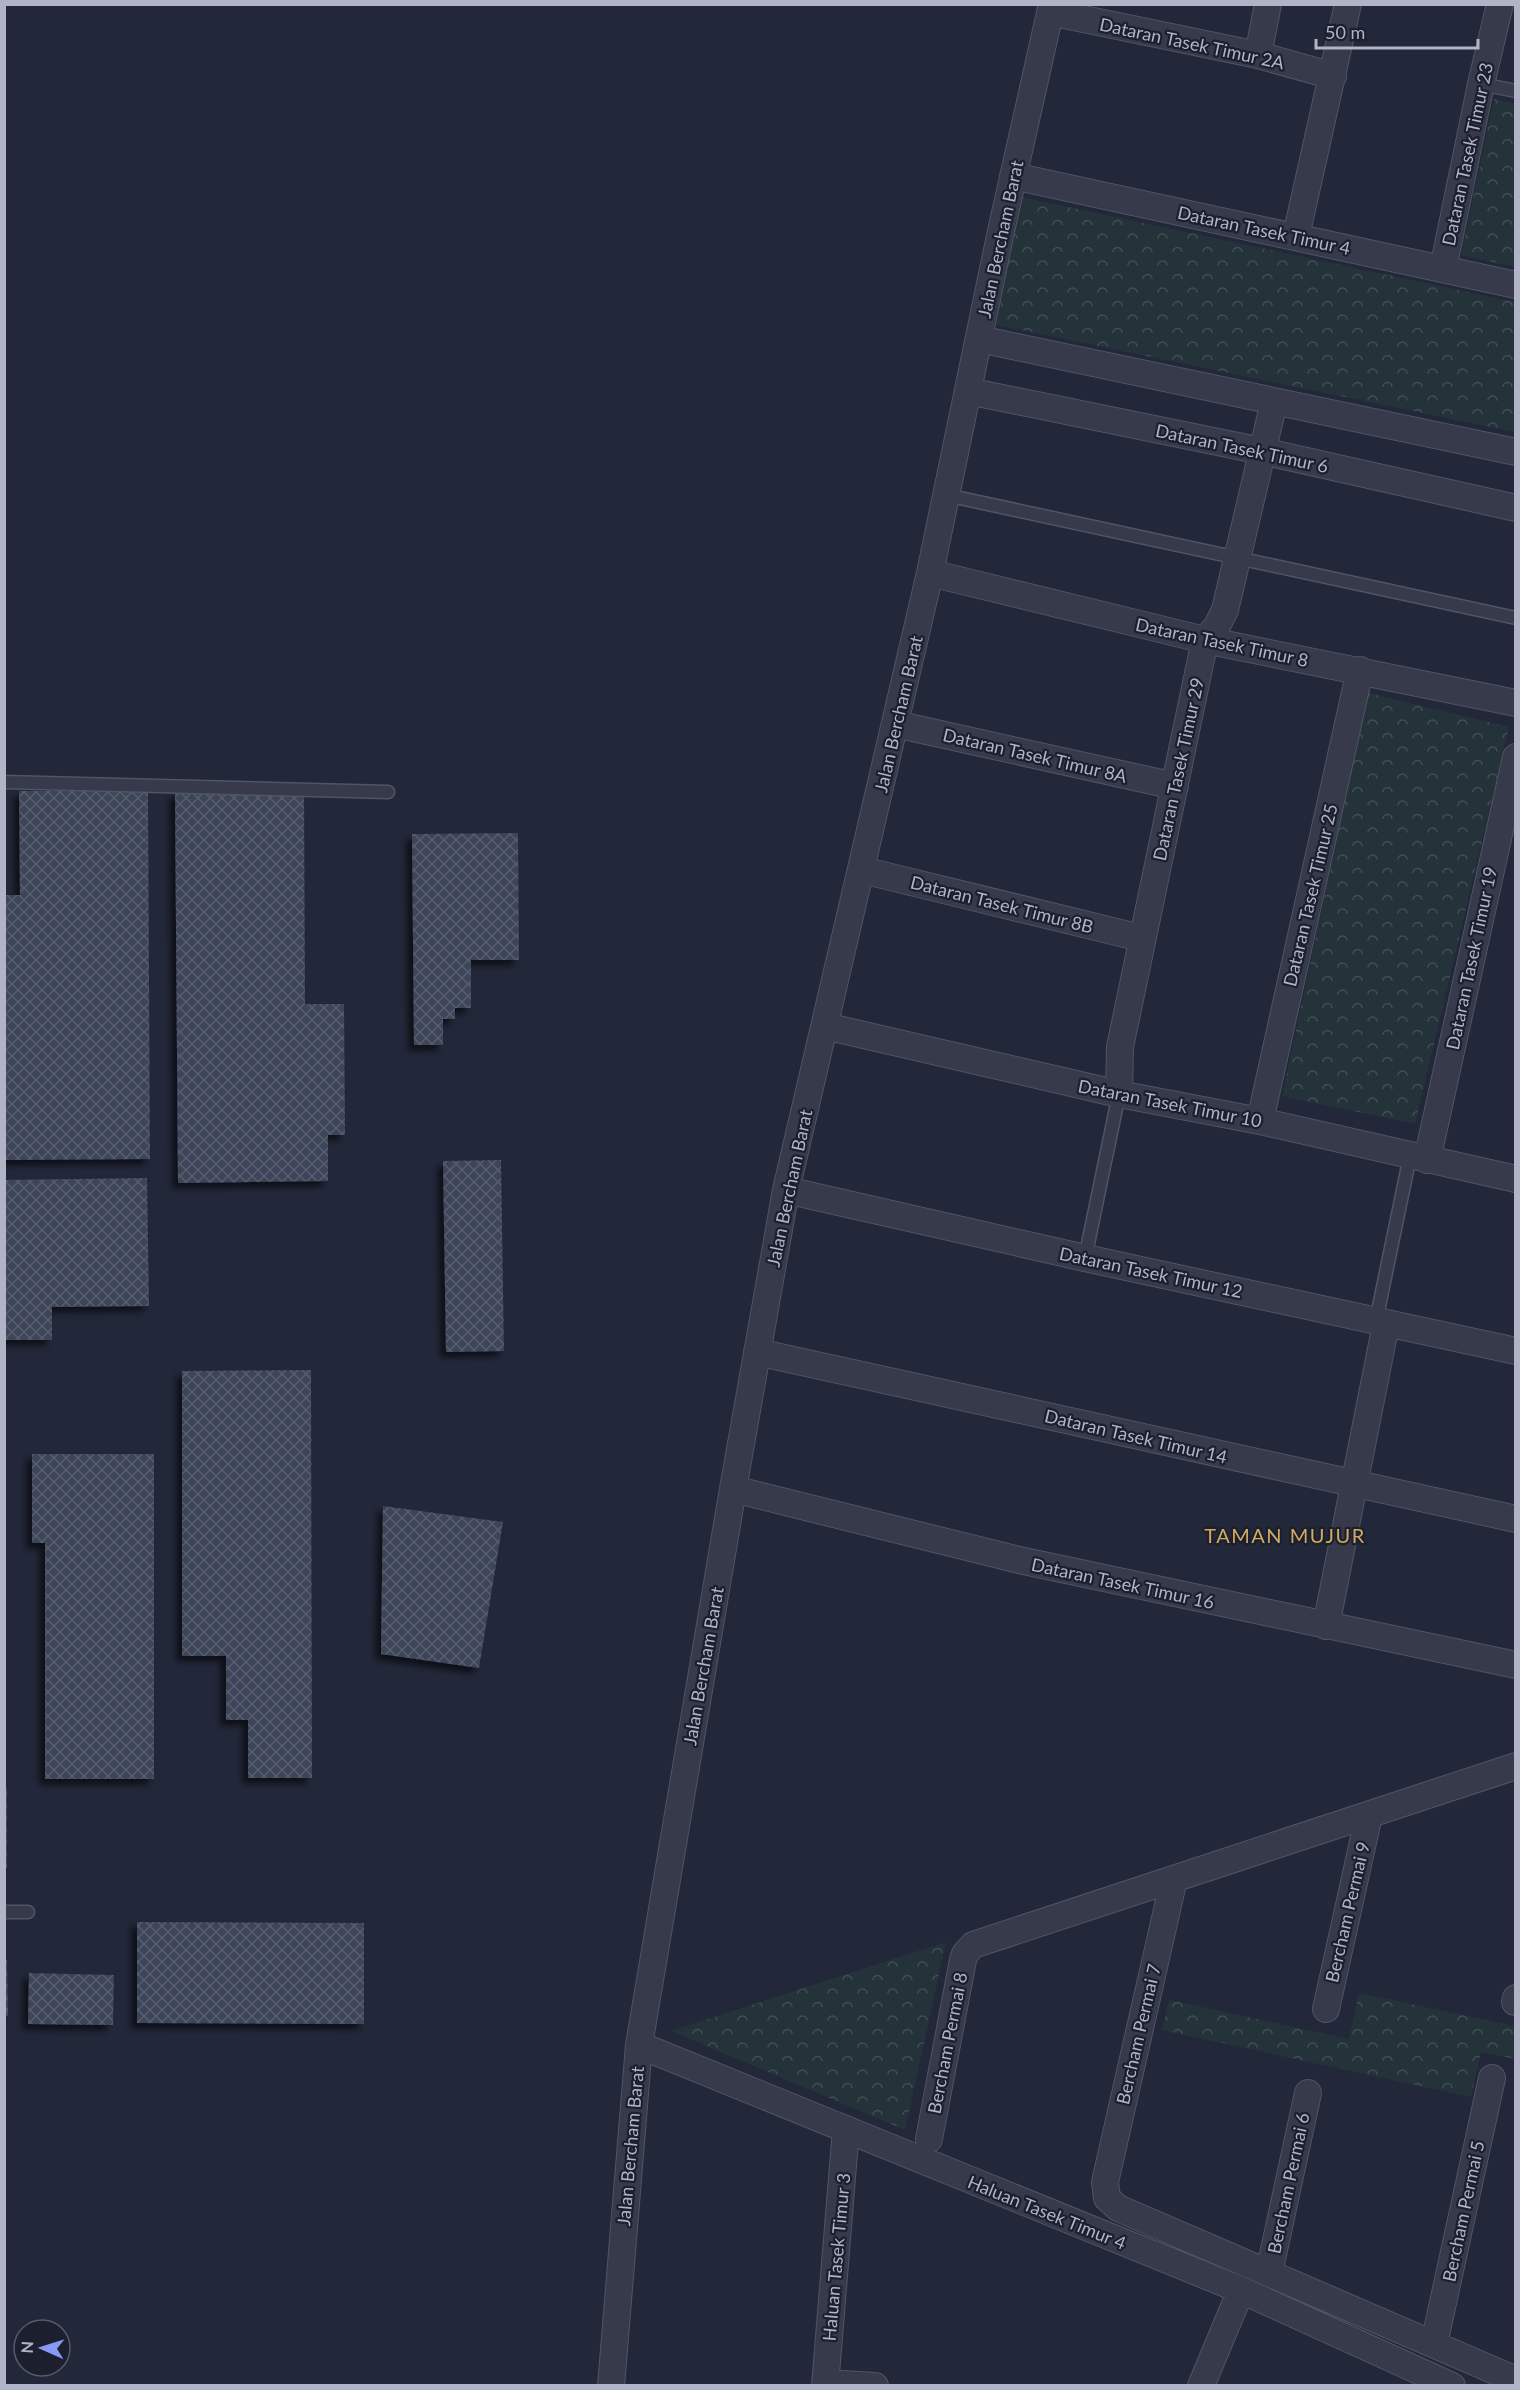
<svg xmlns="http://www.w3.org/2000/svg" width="1520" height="2390" font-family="Lato,sans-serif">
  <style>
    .park { fill: url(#park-crowns) }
    .building { fill: url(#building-cross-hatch); filter: url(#shadow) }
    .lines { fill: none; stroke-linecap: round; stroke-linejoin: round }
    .service-casing { stroke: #515464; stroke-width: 15 }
    .minor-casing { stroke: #515464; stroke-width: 28 }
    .service { stroke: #363a4a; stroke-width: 12 }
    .minor { stroke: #363a4a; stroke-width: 26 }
    .labels { text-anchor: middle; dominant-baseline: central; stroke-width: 4.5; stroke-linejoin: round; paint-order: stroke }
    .street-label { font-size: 18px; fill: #b1b4c6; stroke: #1b1f2e }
    .neighbourhood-label { font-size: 20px; letter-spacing: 1.5px; fill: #d0ab61; stroke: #1b1f2e }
  </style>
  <defs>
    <pattern id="park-crowns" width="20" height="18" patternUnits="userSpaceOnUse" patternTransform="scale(1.5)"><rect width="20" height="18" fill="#24333a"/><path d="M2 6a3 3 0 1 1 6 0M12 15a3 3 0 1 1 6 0" fill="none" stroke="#414e55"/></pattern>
    <pattern id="building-cross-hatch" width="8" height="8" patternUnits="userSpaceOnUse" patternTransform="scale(1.5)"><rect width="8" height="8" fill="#3e4459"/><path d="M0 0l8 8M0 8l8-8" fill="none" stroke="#585d6f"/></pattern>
    <filter id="shadow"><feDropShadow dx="-5.5" dy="5.5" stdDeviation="3" flood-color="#0009"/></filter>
  </defs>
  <rect width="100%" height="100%" fill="#222739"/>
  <!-- park -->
  <path class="park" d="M1494,99L1515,104V267L1461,255Z
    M1021,197L1515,302V432L996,325Z
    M1368,693L1509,727L1415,1124L1282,1096Z
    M946,1942L905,2130L671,2031Z
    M1359,1993L1515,2026V2059L1481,2052L1471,2097L1162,2030L1169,2000L1349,2039Z"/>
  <!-- building -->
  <path class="building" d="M19,791H148L150,1159L4,1160V895H20Z
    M304,791L305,1004H344L345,1135H328V1181L178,1183L175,792Z
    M518,833L519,960H471V1008H455V1019H443V1045H414L412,834Z
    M501,1160L504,1351L446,1352L443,1161Z
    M147,1178L149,1306L52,1307V1340H4V1180Z
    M311,1370L312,1778H248V1720H226V1656H182V1371Z
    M32,1454H154V1779H45V1543H32Z
    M383,1506L503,1522L479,1668L381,1654Z
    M5,1788H7V1868H5Z
    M137,1922L364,1923V2024L137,2023Z
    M4,1960H7L8,2016H4Z
    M29,1973L114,1975L113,2025L28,2024Z"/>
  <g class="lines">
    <defs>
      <path id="service" d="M1481,84L1516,91
        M946,495L1516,618
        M4,782L388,792
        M1085,1258L1119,1094
        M1376,1321L1410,1156
        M4,1912H28"/>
      <path id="minor" d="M1050,12L1258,55L1333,76
        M1258,55L1268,4
        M1013,176L1516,285
        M1296,236L1348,4
        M1443,269L1481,84L1500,4
        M979,339L1516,452
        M968,391L1262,451L1516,508
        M930,573L1205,640L1516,703
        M895,724L1175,786
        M862,870L1141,938
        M825,1026L1119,1094L1260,1121L1516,1179
        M1119,1094L1120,1047L1205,640L1217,626L1225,610L1274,402
        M1260,1121L1360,670
        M1427,1160L1516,757
        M786,1190L1085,1258L1516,1351
        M757,1352L1516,1519
        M733,1489L1019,1560L1516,1665
        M1326,1626L1386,1324
        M1174,1879L1105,2182L1107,2198L1118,2208L1516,2380
        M1515,2002L1516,1998
        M1326,2009L1369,1815
        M639,2045L1241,2290L1452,2386
        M929,2139L963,1960L965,1954L973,1945L1516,1766
        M1269,2273L1308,2093
        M1434,2344L1492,2078
        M826,2383L875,2386
        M611,2386L639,2045L733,1489L786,1190L930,573L1001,231L1052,4
        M825,2386L846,2129
        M1201,2386L1241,2290"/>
    </defs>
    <!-- service casing -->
    <use href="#service" class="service-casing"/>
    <!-- minor casing -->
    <use href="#minor" class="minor-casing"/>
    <!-- service -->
    <use href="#service" class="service"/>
    <!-- minor -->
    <use href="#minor" class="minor"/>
  </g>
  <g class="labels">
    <!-- street labels -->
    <g class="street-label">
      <text transform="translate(1192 43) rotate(12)">Dataran Tasek Timur 2A</text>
      <text transform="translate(1467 154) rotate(-78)">Dataran Tasek Timur 23</text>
      <text transform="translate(1264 230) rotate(12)">Dataran Tasek Timur 4</text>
      <text transform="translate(1000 239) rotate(-78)">Jalan Bercham Barat</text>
      <text transform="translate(1242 448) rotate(12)">Dataran Tasek Timur 6</text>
      <text transform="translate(1222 642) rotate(12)">Dataran Tasek Timur 8</text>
      <text transform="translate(898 714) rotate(-77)">Jalan Bercham Barat</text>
      <text transform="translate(1035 755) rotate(13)">Dataran Tasek Timur 8A</text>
      <text transform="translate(1178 769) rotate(-78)">Dataran Tasek Timur 29</text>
      <text transform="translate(1310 895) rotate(-77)">Dataran Tasek Timur 25</text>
      <text transform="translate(1002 904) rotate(14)">Dataran Tasek Timur 8B</text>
      <text transform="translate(1471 958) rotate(-78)">Dataran Tasek Timur 19</text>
      <text transform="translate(1170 1103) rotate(11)">Dataran Tasek Timur 10</text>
      <text transform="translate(789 1188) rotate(-78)">Jalan Bercham Barat</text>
      <text transform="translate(1151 1272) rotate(12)">Dataran Tasek Timur 12</text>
      <text transform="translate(1136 1436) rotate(13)">Dataran Tasek Timur 14</text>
      <text transform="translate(1123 1583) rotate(12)">Dataran Tasek Timur 16</text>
      <text transform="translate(703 1666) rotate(-80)">Jalan Bercham Barat</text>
      <text transform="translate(1347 1912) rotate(-77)">Bercham Permai 9</text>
      <text transform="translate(1138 2034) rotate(-77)">Bercham Permai 7</text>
      <text transform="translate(947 2043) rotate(-79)">Bercham Permai 8</text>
      <text transform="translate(630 2146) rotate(-85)">Jalan Bercham Barat</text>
      <text transform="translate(1288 2183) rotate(-78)">Bercham Permai 6</text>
      <text transform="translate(1463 2211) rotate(-78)">Bercham Permai 5</text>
      <text transform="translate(1047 2212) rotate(22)">Haluan Tasek Timur 4</text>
      <text transform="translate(836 2257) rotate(-85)">Haluan Tasek Timur 3</text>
    </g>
    <!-- neighbourhood labels -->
    <g class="neighbourhood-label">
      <text x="1285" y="1535">TAMAN MUJUR</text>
    </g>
  </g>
  <!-- border -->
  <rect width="1520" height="2390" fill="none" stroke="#b1b4c6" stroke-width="12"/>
  <!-- north arrow -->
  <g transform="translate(42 2348) rotate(273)"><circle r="28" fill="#1b1f2e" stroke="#575b6b" stroke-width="1.5"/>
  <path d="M0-4.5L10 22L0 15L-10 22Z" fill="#8799f4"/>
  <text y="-9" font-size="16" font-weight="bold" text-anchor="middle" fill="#b1b4c6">N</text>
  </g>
  <!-- scale -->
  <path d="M1316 39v9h162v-9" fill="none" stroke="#b1b4c6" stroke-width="3"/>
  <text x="1325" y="39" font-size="18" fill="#b1b4c6" stroke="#1b1f2e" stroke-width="4.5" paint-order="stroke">50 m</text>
</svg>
